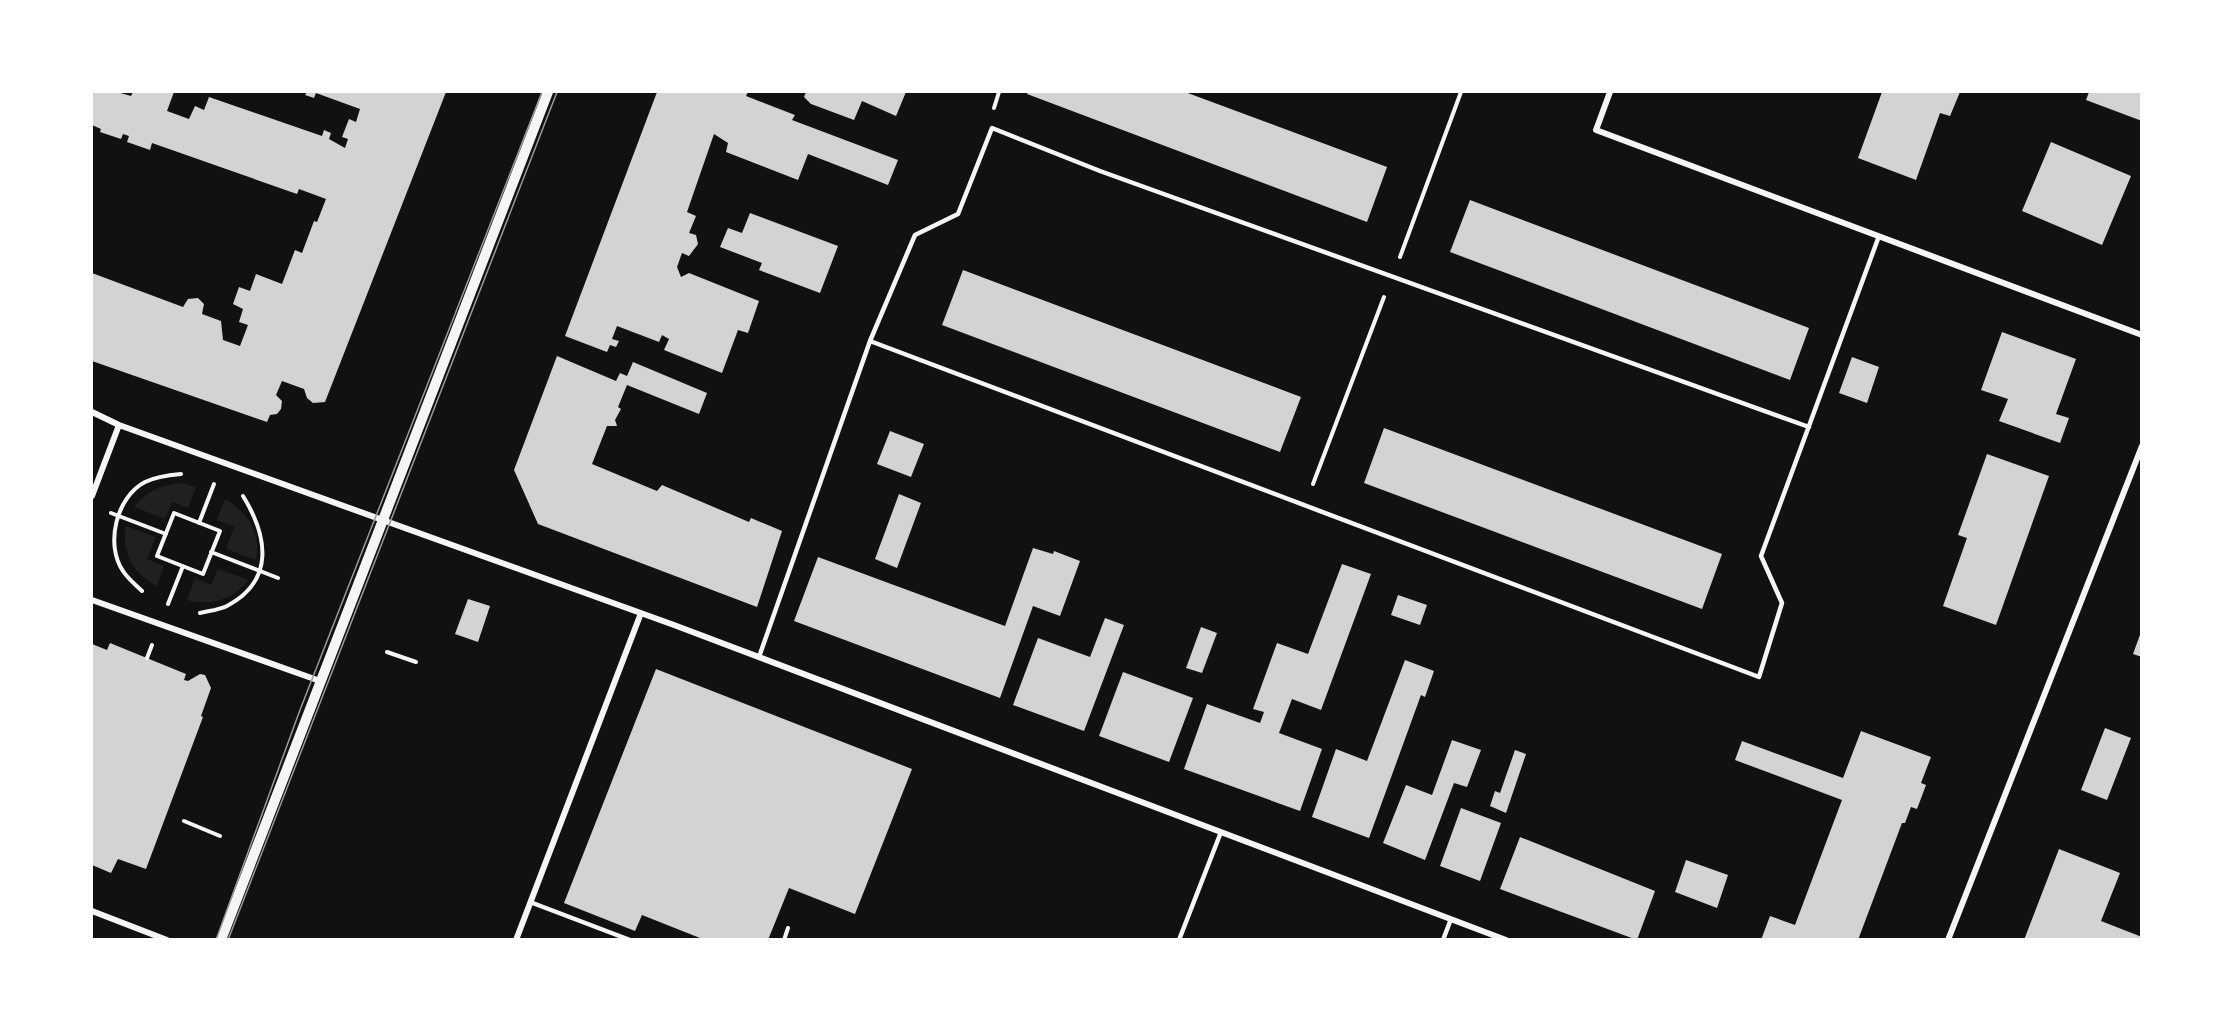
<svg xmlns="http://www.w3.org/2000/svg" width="2233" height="1031" font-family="Quicksand,sans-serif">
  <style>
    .green { fill: #202020 }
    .building { fill: #d3d3d3 }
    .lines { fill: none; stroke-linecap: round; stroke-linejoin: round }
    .path { stroke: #f5f5f5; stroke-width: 4 }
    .service { stroke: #f5f5f5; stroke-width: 4.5 }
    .minor { stroke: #f5f5f5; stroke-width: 6 }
    .tertiary { stroke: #f5f5f5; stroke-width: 10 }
    .tram { stroke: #9a9a9a; stroke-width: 1.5 }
  </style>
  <rect width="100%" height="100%" fill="#111"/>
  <!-- green -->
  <path class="green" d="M181,483L196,487L188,508L172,502L165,519L134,507C146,491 162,485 181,483Z
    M225,499C248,512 261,533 256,560L226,549L234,527L217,520Z
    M126,526L156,537L147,559L164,566L157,586C133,574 121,552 126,526Z
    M218,569L249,580C232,600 212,606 187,600L195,578L211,585Z"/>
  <!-- building -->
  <path class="building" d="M92,92H117L131,96L133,92H174L167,111L189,119L195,106L204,110L209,97L322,136L324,130L331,133L329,139L345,148L348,139L342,137L349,119L356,122L360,109L316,93L314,98L305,95L307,92H446L325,402L313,403L307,398L304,389L282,381L276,395L282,401L281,409L277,414L270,415L267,422L92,361V273L183,307L188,299L198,298L204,304L202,314L221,321L223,340L240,346L248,325L239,322L243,309L233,304L239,287L250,291L256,274L282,284L295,250L302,253L314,221L317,222L326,199L299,189L297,194L152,143L150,150L127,142L129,136L123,134L121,139L100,132L101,129L92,125Z
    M657,92H748L746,96L795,115L792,120L898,160L888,185L808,154L798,180L726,152L728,143L714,134L687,212L696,216L689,233L696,235L698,244L689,256L682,253L677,267L681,277L689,273L759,301L748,333L738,330L722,373L664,350L669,339L662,335L659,342L617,326L612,339L619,341L616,347L610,345L607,352L565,336Z
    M806,92H906L896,116L862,101L854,120L811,104L804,97Z
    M1028,92H1185L1387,167L1367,222L1027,94Z
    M1882,92H1960L1950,116L1940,113L1916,180L1858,158Z
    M2089,92H2142V121L2086,100Z
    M2051,142L2131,176L2102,245L2022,211Z
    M1470,200L1809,328L1790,380L1450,252Z
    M750,213L838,246L820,293L759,270L762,263L720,247L728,228L742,233Z
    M963,270L1301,397L1280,452L942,325Z
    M2002,332L2076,359L2056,414L2069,418L2060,443L1999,421L2008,399L1981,390Z
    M557,356L616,381L620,373L627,376L633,362L707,393L699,414L627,385L618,407L621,409L615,420L617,426H607L592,464L657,491L662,485L749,522L751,518L782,531L757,607L538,524L514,470Z
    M1852,357L1879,367L1867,403L1839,393Z
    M1384,428L1722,554L1702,609L1364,483Z
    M890,431L924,444L911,477L877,464Z
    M1987,454L2049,476L1996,625L1943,606L1967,538L1958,535Z
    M899,494L921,503L897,568L875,559Z
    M1033,548L1053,554L1054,551L1080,561L1060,616L1033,606L1000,698L794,621L818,557L1005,626Z
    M1342,564L1371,574L1321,710L1292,699L1279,733L1322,749L1300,811L1184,769L1207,704L1260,723L1264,712L1253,709L1277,643L1308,654Z
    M1398,595L1427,605L1420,625L1391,615Z
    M468,599L490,606L478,642L455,634Z
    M1105,618L1124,625L1084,731L1013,705L1038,638L1090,657Z
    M1201,627L1217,633L1202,673L1186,668Z
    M2141,632H2142V657L2133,654Z
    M110,643L186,674L184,680L188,681L200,674L205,675L211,688L201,716L203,717L146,869L118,859L111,873L92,865V644L107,650Z
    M1405,660L1434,671L1425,697L1421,695L1369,838L1312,817L1336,749L1367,761Z
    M656,669L912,769L855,914L789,888L768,940H705L642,915L635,931L564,903Z
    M1123,672L1193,698L1169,762L1099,736Z
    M2105,728L2131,738L2107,800L2081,790Z
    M1861,731L1931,757L1921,783L1926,785L1917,809L1911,807L1905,823H1902L1858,940H1761L1770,916L1795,925L1842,800L1735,760L1742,741L1843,778Z
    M1452,740L1481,750L1467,787L1454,783L1425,860L1383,843L1406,785L1432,795Z
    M1515,750L1526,754L1506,813L1490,806L1495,791L1500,793Z
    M1461,808L1501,823L1480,881L1440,866Z
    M1520,837L1655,891L1637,940L1500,889Z
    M2059,849L2120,873L2101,921L2142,937V940H2024Z
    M1686,860L1728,875L1717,908L1675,892Z"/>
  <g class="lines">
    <!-- path -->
    <path class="path" d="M994,108L999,92
      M1400,257L1461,92
      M1313,484L1384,297
      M111,513L166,534
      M174,513L220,531L203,574L157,556Z
      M199,523L214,484
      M211,552L278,578
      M142,591C136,585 128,579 123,571C105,545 116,497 145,482C155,477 170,475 181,474
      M168,604L183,566
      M200,613C208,611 219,610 227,606C276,580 267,535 243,496
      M387,652L416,662
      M147,658L152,645
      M184,821L220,836
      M784,940L788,928"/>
    <!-- service -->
    <path class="service" d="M870,341L1759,677L1782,603L1761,556L1879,236
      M759,657L870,341L915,235L958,214L992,128L1100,171L1809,427
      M530,902L630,940
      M1179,940L1221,832
      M1443,940L1451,919"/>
    <!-- minor -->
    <path class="minor" d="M1610,92L1596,130L2142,335
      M92,412L119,425L674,625L1506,940
      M92,496L119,425
      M92,600L320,681
      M92,911L167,940
      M516,940L641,613
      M1948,940L2142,446"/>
    <!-- tertiary -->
    <path class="tertiary" d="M221,940L548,92"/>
    <!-- tram -->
    <path class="tram" d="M216,940L300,710L542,92
      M228,940L557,92"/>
  </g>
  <!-- border -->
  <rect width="2233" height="1031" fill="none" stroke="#ffffff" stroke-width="186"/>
</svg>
